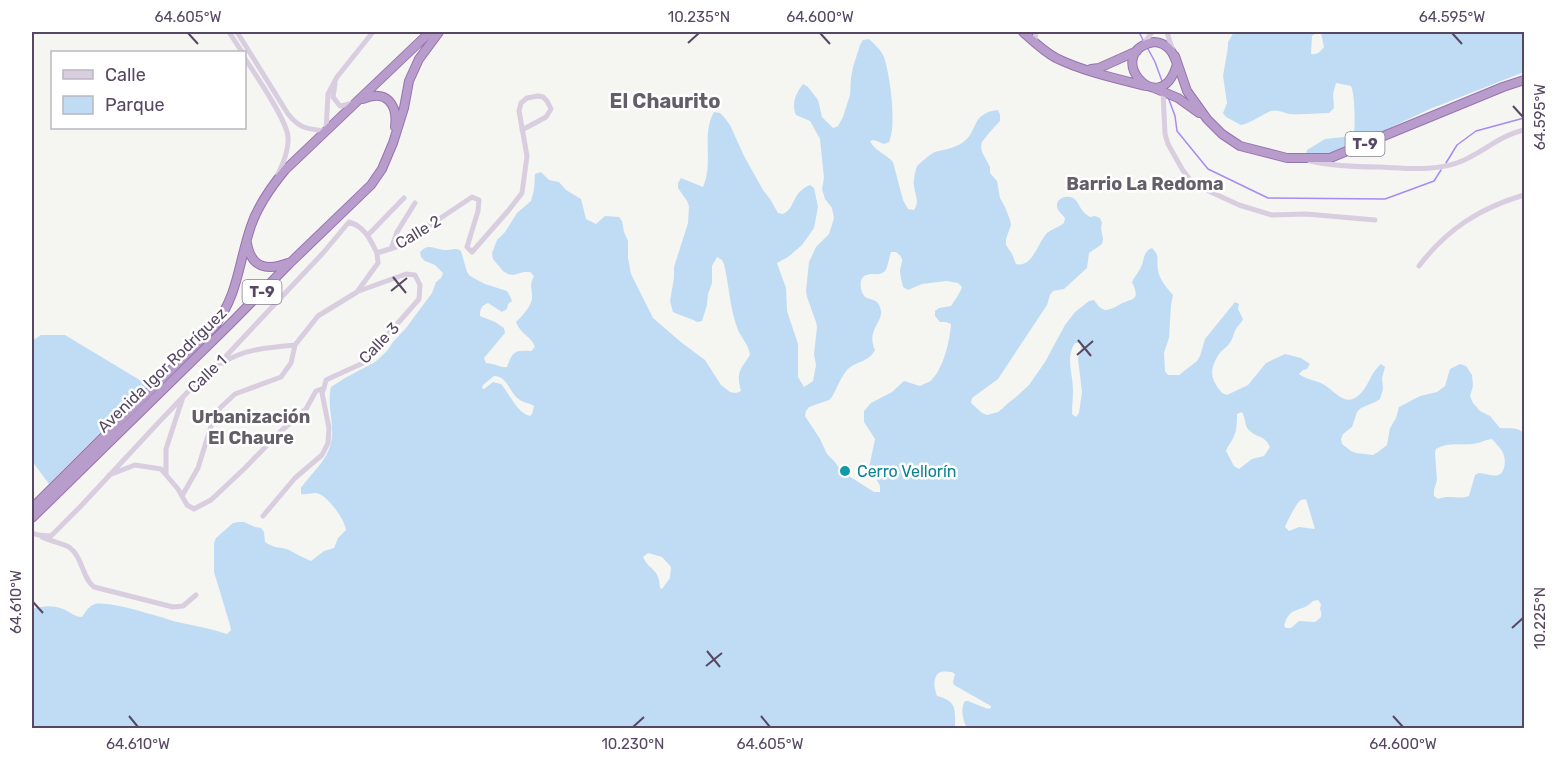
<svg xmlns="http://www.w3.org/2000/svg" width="1556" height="760" font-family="Rubik,sans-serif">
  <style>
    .green { fill: #c0dcf4; fill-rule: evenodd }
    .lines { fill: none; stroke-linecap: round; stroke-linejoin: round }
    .stream { stroke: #a78af4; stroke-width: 1.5 }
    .trunk-casing { stroke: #9772b0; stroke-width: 10 }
    .minor { stroke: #d8cee0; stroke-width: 5 }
    .trunk { stroke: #b89ccc; stroke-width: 8 }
    .ticks { fill: none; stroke: #564862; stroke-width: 2 }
    .culture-dot { fill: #0f9aa8; stroke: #fff; stroke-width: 2 }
    .labels { text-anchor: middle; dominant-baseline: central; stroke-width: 5; stroke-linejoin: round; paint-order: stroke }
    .shield { fill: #fff; stroke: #897f91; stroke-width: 1.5 }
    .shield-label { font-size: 15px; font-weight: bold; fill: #564862 }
    .street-label { font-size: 16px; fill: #564862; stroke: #fff }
    .culture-label { font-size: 16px; fill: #0d838f; stroke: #fff; text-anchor: start }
    .neighbourhood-label { font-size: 18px; font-weight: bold; fill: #645e68; stroke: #fff }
    .quarter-label { font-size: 20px; font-weight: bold; fill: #645e68; stroke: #fff }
    .neatline { fill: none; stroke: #564862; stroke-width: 2 }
    .ticks-label { font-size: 15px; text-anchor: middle; fill: #564862 }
  </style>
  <rect width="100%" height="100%" fill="#f5f5f2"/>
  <!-- green -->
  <path class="green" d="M1234,32H1524V72L1430,109L1349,147L1318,156L1306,154L1307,150L1325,139L1344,137L1354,133C1355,123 1355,94 1351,86L1336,83L1333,94L1334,108L1329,113C1316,113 1303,115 1290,114C1284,113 1278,109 1271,111C1261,115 1251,123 1241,125L1226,117L1223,113L1227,103L1223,76L1228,47V42ZM1317,32L1321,33L1324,47C1320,52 1317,55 1311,54L1312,36Z
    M869,39C874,44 882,51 884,57C890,76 897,124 889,142L884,144L874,140L870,141C875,151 886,154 893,162L903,200L908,209L914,210C920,201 915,196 914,186C913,180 915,173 917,166C922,162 928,155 935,152C945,149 952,149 962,143C979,132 970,113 998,110L1000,115V121L989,133L982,142L981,147L982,152L990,167V173L997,181L1000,198L1005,207L1010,220L1011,225L1006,239V245L1012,254L1016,264C1033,268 1038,242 1047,233C1052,229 1059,227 1064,223L1065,218C1063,215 1060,213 1058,210C1053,199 1066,194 1073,198C1078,201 1079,206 1082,210C1084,213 1087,215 1090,217L1095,216L1100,218L1102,223L1101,228L1103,239L1102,244L1089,253L1087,268L1064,289L1053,291L1050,295L1047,305L998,379L972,398L971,403L982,413L987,415L998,412L1003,408L1007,404L1016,397L1029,385L1045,362L1065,325L1075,312L1089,301L1094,300C1097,304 1100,309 1105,310C1110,310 1115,307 1119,305C1133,297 1141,302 1132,282C1134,277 1138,273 1140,269C1145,261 1142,252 1152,248C1161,257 1156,260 1158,270C1159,279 1167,288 1173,295L1171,305L1169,338L1164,353L1165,371L1168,375H1179L1197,361L1200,356L1205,339L1235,302L1239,304L1238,309L1243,319C1241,324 1237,326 1235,331C1233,335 1233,339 1229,344C1226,348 1222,350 1219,354C1209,370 1210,379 1222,393L1227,395L1248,385L1266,363L1285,354L1301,358L1310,364L1307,369L1303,370L1299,374C1305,379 1314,380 1321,383C1336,390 1345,411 1362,392C1369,384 1372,371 1381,364L1385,367L1382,378L1383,389L1380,399L1375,402L1361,408L1357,412L1352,427L1343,434L1341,439L1342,444L1351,451L1356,453L1373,455L1378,452L1387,445L1390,428L1396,418L1399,407L1420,396L1437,392L1445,386L1450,369L1460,364L1466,366L1472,375L1473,386L1470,396L1473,403L1480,411L1490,416L1500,428C1509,429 1516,426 1524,433V728H967C963,721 960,708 965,701H968L988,709L991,708V706L954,685L953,682L955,674L952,672C949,672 945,671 941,672C932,675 934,689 937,696C958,701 955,711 955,728H32V609C43,606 52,605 63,609C70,612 75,617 82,617C86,611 89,606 95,604C110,601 157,616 173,621C191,625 209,628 227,634L231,630L230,625L214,572V543L216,538L233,523L239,522H244L255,527L261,528L264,532L265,542C273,548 281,547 289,550C296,554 304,558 311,561L324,551L334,548L338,538L346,530C345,520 327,494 316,493C310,493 307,495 301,494V488C313,471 331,458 332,435C333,419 327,404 331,387L345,378L375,362L387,351L393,342L406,328L432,293L436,282L441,278L443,273L435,265L425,261L421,257L420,252C430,242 434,250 446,250C453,250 455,247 461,251L467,272L470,276L485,284L507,291L510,296L512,301L508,304L507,309L502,312L488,303C481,306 480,309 480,316L495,322L504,328L505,333L484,358L486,363C494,363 500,368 507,367C513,351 514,350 531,351L535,347C532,337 520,334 516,322C522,316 533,305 532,296C532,286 529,286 534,276L530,272H524L513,275L508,274L503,271L493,259L492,253L497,240L505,232L517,213L531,201L534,190L535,174L541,172L549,180L559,182L566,190L581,199L586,219L596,224L605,216L619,217L622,221L624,232L628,241V258L631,274L653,318L682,343L705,360L721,385L730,392L736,393L741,391C736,372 740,370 750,355C748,343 742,339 738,330C730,310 729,285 724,264L722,260L717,257L712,266V283L708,294L707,305L702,321L697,322C689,317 680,316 673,312L670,301L674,278V267L688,223L689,206L687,201L678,188V183L681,178L703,187C714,162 701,135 714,112L720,113L724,117L730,125L744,156L763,190L770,199L778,213L783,214C796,208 791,193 810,185L814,188L818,207L814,228L802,245L788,257L777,263L786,288L787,311L798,344V377L804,387L813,381L816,365L814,354L817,327L816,322L807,297L806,291L809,262L816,247L829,234L834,218L832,208L825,199L822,189L824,178L820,139L810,121L796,115C791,104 796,93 803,84L808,87L818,100L822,117L833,128L838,126L843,117L850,95L851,78L853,67L860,45L863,40ZM891,252H896C906,260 901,261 900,271C900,276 902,282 903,287L908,290L922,284L947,281L958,283L962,287C960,293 955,300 951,306L939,308L935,311V316L940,322H946L951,324C950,340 943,372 929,382C926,383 923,384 920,386L904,381L892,392L871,403L864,411V422L875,439L869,468L878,482L880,486V492H874L841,471L835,462L827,454L820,439L805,416L806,411L809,407L829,400L832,397C837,388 841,377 847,370C856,361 869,362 875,350C864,327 891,320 877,302C873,299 867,299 864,296C860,290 858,277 867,275C873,272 879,277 885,271C888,267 889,258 891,252ZM1075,343H1081V348L1078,359L1082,392L1079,413L1076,417L1072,414C1072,406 1073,398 1073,390C1073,374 1065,357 1075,343ZM494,376C508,376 509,393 520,400C524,403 530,403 534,406L532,414L530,416C518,414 509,393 501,384L493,382L484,389L482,388L483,385ZM1242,412C1246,418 1244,427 1250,431C1257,438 1265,435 1270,447L1264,456L1252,459L1239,469L1234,466L1226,451C1228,445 1232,442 1234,436C1237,430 1237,421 1237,414ZM1492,439C1501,449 1507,454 1504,468C1502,472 1502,474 1498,475C1493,477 1485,473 1479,473L1475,475L1469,496C1457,500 1450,494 1438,499L1434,496V490L1437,480L1435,453L1436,449C1447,442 1459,445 1472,444C1478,444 1484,440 1492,439ZM1306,499L1315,529L1299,527L1289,531L1285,527C1287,522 1296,503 1301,500C1303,499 1305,500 1306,499ZM648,553L662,557L671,567L670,578L662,589L660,588C659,567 650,572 643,557ZM1318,600L1321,604L1320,609C1323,616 1321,618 1315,622L1299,621L1291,628H1286L1284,626C1290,604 1301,614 1313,601Z
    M41,335H65L148,385L49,484L32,461V341Z"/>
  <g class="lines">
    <!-- stream -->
    <path class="stream" d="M1139,32L1143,40
      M1147,47L1155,62L1162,81
      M1168,97L1175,116L1177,131L1208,169L1268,198L1385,199L1434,181L1441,170
      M1446,163L1457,145L1476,131L1524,118"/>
    <defs>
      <path id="trunk" d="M1023,32C1033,41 1043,51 1056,58C1082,71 1118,79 1146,86
        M1154,42C1168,43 1173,52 1177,64C1160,124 1101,52 1154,42Z
        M1175,56L1187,91L1207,119L1222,134L1240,146L1287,158H1330L1503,87L1524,80
        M1091,69L1099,68L1137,51
        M1154,88L1178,98L1199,113
        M363,99C386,89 398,104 395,127
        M247,243C251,268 267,271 288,263
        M32,508L214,327C239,293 238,264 251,226C258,205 271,187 285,170L430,32
        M32,518L230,324L290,263L371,185L382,169L393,143L404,108L409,81L419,59L439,32"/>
    </defs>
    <!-- trunk casing -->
    <use href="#trunk" class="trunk-casing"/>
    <!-- minor -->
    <path class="minor" d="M229,32L242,52
      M237,32L288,114C300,129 307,129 326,131L328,94L337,77L373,32
      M1167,32L1173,52
      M1032,41L1035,39L1036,32
      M1143,45L1152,32
      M244,57C255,74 287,120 288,137C289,150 284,162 278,174
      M335,84L333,97L340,106L354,103
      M1163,92L1165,134L1168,144L1182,169L1191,181L1200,187L1239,205L1272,215L1306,214L1375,220
      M1310,161C1333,166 1355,167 1379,167C1406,168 1437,172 1462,161C1483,152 1501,135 1524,130
      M368,235L404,198
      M391,249L397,232L415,203
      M1419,266C1447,229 1480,208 1524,195
      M223,363C243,349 271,347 295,345
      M166,474V449L183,397
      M109,475L135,465L161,469L178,489L187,505L194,509L211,500L245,468L281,431L306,409L316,391L324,388L326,380L363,363L419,299L420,285L415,275L406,274L359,291
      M182,496L198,468L211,426L220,408L235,394L281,377L291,363L295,345L318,316L357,292L378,263L377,253L399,246L472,197L479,200L478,211L467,247L472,252L508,211L522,193L527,156L519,111L521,103L527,98L538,96L543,97L547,101L551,109L546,117L522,130
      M263,516L295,478L322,455L328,443L329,428L322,393L324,388
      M32,533L38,535L51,536L80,507L159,422L204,375L214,369L257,323L323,253L349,222C365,227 370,239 377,253
      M42,537C48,540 66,545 69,547C83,557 82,578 94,587L173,607L183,606L196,595"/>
    <!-- trunk -->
    <use href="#trunk" class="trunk"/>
  </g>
  <!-- ticks -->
  <path class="ticks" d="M188,33L198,44M820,33L830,44M1452,33L1462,44M688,43L699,33M1513,106L1523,117M393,277L406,293M391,291L407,278M1078,340L1091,356M1077,355L1093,341M33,602L43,613M1512,628L1523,618M707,651L720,667M706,666L722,653M129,716L138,727M761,716L770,727M1393,716L1403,727M633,727L644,717"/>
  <!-- markers -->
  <circle class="culture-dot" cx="845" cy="471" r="6"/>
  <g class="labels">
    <!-- shield labels -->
    <g class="shield">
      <rect x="1345.5" y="132" width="39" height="24" rx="4.5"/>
      <rect x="242.5" y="280" width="39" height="24" rx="4.5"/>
    </g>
    <g class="shield-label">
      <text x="1365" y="144">T-9</text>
      <text x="262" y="292">T-9</text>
    </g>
    <!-- street labels -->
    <g class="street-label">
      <text transform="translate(418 232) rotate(-31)">Calle 2</text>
      <text transform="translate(379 343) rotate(-46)">Calle 3</text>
      <text transform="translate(162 370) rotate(-44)">Avenida Igor Rodríguez</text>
      <text transform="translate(207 374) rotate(-44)">Calle 1</text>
    </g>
    <!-- culture labels -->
    <g class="culture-label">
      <text x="857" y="471">Cerro Vellorín</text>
    </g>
    <!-- neighbourhood labels -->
    <g class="neighbourhood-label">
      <text x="1145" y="184">Barrio La Redoma</text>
      <text x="251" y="417">Urbanización<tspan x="251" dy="21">El Chaure</tspan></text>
    </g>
    <!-- quarter labels -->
    <g class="quarter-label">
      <text x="665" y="101">El Chaurito</text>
    </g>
  </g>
  <!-- border -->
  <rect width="1556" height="760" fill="none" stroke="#ffffff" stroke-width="66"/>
  <!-- legend -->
  <rect x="51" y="51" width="195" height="78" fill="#ffffff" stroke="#bbb6c0" stroke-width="1.5"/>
  <rect x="63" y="70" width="30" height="9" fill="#d8cee0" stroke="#bbb6c0" stroke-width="1.5"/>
  <text x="105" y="81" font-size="18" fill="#564862">Calle</text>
  <rect x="63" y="96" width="30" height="18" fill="#c0dcf4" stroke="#bbb6c0" stroke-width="1.5"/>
  <text x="105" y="111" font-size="18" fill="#564862">Parque</text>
  <rect x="33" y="33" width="1490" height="694" class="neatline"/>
  <g class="ticks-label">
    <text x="188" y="22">64.605°W</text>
    <text x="699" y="22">10.235°N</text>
    <text x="820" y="22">64.600°W</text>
    <text x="1452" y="22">64.595°W</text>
    <text transform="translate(1540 117) rotate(-90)" y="5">64.595°W</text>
    <text transform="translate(16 602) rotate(-90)" y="5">64.610°W</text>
    <text transform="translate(1540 618) rotate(-90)" y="5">10.225°N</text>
    <text x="138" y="749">64.610°W</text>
    <text x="633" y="749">10.230°N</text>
    <text x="770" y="749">64.605°W</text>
    <text x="1403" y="749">64.600°W</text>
  </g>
</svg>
